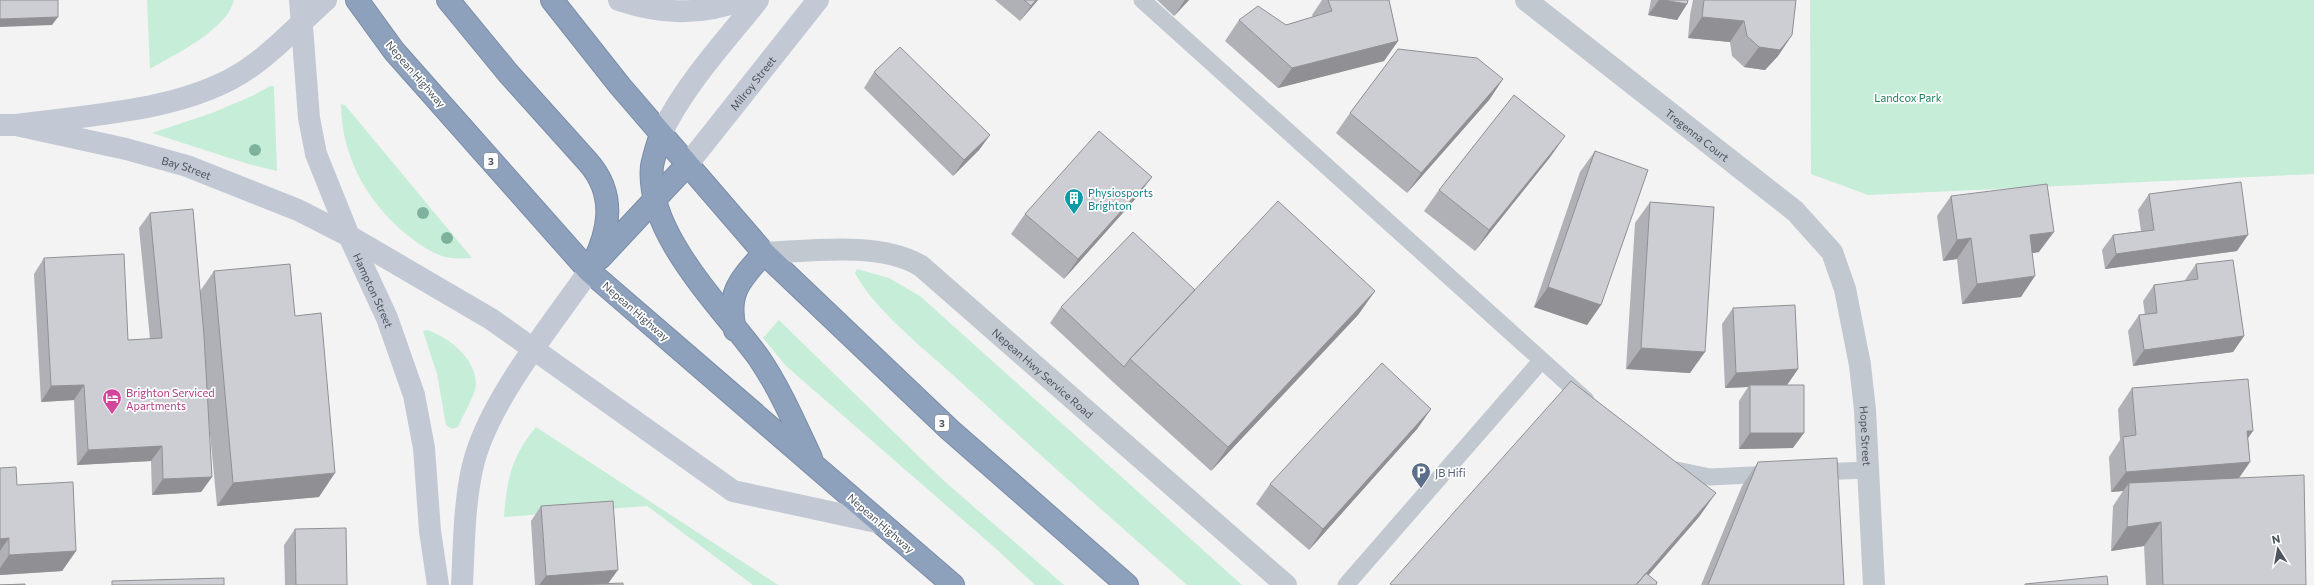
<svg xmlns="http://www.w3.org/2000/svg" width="2314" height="585" font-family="Commissioner,sans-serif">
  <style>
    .green { fill: #c6edd8 }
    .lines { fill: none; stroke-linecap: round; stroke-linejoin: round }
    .highway-casing { stroke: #7a8ca8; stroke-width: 24 }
    .lane { stroke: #c1c8d0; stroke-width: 17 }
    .street { stroke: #c1c8d0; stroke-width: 22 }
    .secondary { stroke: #c2c9d4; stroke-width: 22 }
    .highway { stroke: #8ea1bc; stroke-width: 22 }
    .tree { fill: #7fb29d }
    .wall { fill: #b0b1b6 }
    .shaded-wall { fill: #909094 }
    .building { fill: #cdced4; stroke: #909094 }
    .labels { text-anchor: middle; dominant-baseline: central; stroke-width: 3.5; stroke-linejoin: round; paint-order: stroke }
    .shield { fill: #fff; stroke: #81878f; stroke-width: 1 }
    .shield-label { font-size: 10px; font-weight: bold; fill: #4b545f }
    .street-label { font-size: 11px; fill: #4b545f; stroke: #fff }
    .park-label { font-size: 11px; fill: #1f7d56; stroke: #fff }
    .culture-label { font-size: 11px; fill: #0d838f; stroke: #fff; text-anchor: start }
    .hotel-label { font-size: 11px; fill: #b23c85; stroke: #fff; text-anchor: start }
    .service-label { font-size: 11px; fill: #4e5e75; stroke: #fff; text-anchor: start }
  </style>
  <rect width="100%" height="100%" fill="#f4f3f3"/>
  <!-- green -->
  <path class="green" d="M147,0H234C227,30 175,54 150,69Z
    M1810,0H2314V174L1868,195L1811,174Z
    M270,86H274L277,171L248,164L152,133L212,113L252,96Z
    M341,104L345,105L472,258C465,258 458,259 451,258C439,257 425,248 415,241C371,209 341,159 341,104Z
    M857,269L889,278L920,296L1242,585H1187C1108,516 1030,446 953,375C922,347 874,309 855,273Z
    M779,320L943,480L1064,585H1035L994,547L786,366L763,338Z
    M427,330C449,337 476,359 476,384C476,394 462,417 458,427L452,429L446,425L437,374L423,331Z
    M536,427L778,585H753L647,506L504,517C507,479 511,457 536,427Z"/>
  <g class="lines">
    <defs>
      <path id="highway" d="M357,0L394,51L589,271L953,585
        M448,0L508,73L588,162C618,196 609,235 589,271
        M552,0L620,86L764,253L950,430L1127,585
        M661,134C658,144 654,155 652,166C645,234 723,308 759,358C780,389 795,424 811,458
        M600,258L687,165
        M735,330C726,292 741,279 764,253"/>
    </defs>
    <!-- highway casing -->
    <use href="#highway" class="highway-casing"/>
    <!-- lane -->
    <path class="lane" d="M1142,0L1586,400
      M1667,468L1710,477L1772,474
      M1814,472L1869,470
      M1346,585L1541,361"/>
    <!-- street -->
    <g class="street">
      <path id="s1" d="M1526,0L1795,211L1832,252L1845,289L1860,365L1865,410L1874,585"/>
      <path id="s2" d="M764,253C811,251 880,241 921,266L1286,585"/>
    </g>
    <!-- secondary -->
    <g class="secondary">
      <path id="s3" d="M300,0L309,118L316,154L349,236L387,318L414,395L424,448L430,531L438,585"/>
      <path d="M619,0C661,14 700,16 742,0"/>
      <path d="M0,125H16C89,115 188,111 249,68C276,50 301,22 326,0"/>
      <path id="s4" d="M16,125L126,149L187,166L298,210L349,236L491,319L733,491L881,523"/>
      <path d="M661,134C685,84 724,43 758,0"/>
      <path id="s5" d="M687,165L818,0"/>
      <path d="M462,585C464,545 464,503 473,465C489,400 551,326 589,271"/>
    </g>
    <!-- highway -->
    <use href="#highway" class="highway"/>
  </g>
  <!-- trees -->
  <g class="tree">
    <circle cx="255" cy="150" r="6"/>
    <circle cx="423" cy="213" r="6"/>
    <circle cx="447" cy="238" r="6"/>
  </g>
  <!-- wall -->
  <path class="wall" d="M995,0H1038L1020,21Z
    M1157,0H1189L1174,16Z
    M1322,0H1389L1398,41L1384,61L1278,88L1225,41L1239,20L1286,25L1313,17L1312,15Z
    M1651,0H1688L1687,4L1677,20L1648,15Z
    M1693,0H1796L1792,35L1778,56L1765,70L1744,67L1732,56L1730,42L1688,38L1690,15Z
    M874,72L990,135L979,150L953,176L864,88Z
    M1503,79L1489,100L1407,193L1336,133L1350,113Z
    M1595,151L1601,305L1587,325L1534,307L1580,172Z
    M1551,156L1475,251L1424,211L1439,190Z
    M2149,194L2237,251L2105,269L2102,250L2113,235L2141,231L2138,210Z
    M1951,196L2039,252L2032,253L2021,297L1962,304L1957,259L1943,261L1937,216Z
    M1137,197L1064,279L1011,234L1025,214Z
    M1650,202L1690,373L1626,369L1635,223Z
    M150,213L200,291L214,271L295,316L319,497L217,506L208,413L212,477L201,492L152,495L151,461L77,465L74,400L41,402L34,274L44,258L128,340L150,339L139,228Z
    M2196,264L2244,336L2233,352L2133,366L2128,331L2139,315H2145L2143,301L2154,285L2185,281V280Z
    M1195,290L1375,291L1358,315L1211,471L1113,382L1050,323L1061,307Z
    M1733,308L1798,369L1787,385H1781L1793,448L1739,449V401L1748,387L1725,388L1722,324Z
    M2132,388L2248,438L2250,462L2239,478L2306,585H2146L2144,546L2111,551L2113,506L2123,491L2111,492L2109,457L2120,440L2118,409Z
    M1431,409L1417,429L1309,550L1256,504L1270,484Z
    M1758,462L1844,585H1701L1742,486Z
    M0,468L17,485L76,551L62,571L0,575Z
    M541,506L608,583L623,585H535L531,521Z
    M295,529L347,585H285L284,545Z"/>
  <!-- shaded-wall -->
  <path class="shaded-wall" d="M1036,0H1038L1020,21L1031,6Z
    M1185,0H1189L1174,16Z
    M1659,0H1663L1687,4L1677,20L1648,15Z
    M58,17L52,25L0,27V19Z
    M1702,17L1744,21L1730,42L1688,38Z
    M1792,35L1778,56L1765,70L1744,67L1759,47Z
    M1398,41L1384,61L1278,88L1292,68Z
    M1503,79L1489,100L1407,193L1421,173Z
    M990,135L979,150L953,176L964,160Z
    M1565,136L1551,156L1475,251L1489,230Z
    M1152,177L1137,197L1064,279L1078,259Z
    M2054,232L2039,252L2016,256L2030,235Z
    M2248,235L2237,251L2105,269L2116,254Z
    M1971,238L1957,259L1943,261L1957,240Z
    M2035,276L2021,297L1962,304L1977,284Z
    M1548,287L1601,305L1587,325L1534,307Z
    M1375,291L1358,315L1211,471L1228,447Z
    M2244,336L2233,352L2133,366L2144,350Z
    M1641,348L1705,352L1690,373L1626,369Z
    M1798,369L1787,385L1750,387V385L1748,387L1725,388L1736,373Z
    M84,385L74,400L41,402L51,386Z
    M1431,409L1417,429L1309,550L1323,529Z
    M2247,431H2253L2239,451Z
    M1750,433H1804L1793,448L1739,449Z
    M162,446L151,461L77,465L88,450Z
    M2250,462L2236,482L2129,483L2123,491L2111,492L2126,472Z
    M335,473L319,497L217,506L233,483Z
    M212,477L201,492L152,495L163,479Z
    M1716,493L1699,517L1640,585H1636Z
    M2161,522L2144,546L2111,551L2127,527Z
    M9,538L0,551V539Z
    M76,551L62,571L0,575V568L9,555Z
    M618,570L607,585H539L546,576Z"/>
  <!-- building -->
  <path class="building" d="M0,0H58V17L0,19Z
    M1024,0H1036L1031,6Z
    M1328,0H1389L1398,41L1292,68L1239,20L1258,6L1286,25L1332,11Z
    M1663,0H1688L1687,4Z
    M1704,0H1796L1792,35L1780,50L1759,47L1747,36L1744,21L1702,17Z
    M900,47L990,135L964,160L874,72Z
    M1398,49L1477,58L1503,79L1421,173L1350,113Z
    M1514,95L1565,136L1489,230L1439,190Z
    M1099,131L1152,177L1078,259L1025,214Z
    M1595,151L1648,170L1601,305L1548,287Z
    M2241,182L2248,235L2116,254L2113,235L2154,230L2149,194Z
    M2047,184L2054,232L2030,235L2035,276L1977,284L1971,238L1957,240L1951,196Z
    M1278,201L1375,291L1228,447L1130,359Z
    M1650,202L1714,207L1705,352L1641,348Z
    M193,209L204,336L212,477L163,479L162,446L88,450L84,385L51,386L44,258L124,254L128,340L162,338L150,213Z
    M1133,232L1195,290L1130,359L1124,367L1061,307Z
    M2233,260L2244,336L2144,350L2139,315L2157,313L2154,285L2198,279L2196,264Z
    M290,264L295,316L321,313L335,473L233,483L214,271Z
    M1795,305L1798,369L1736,373L1733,308Z
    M1382,363L1431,409L1323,529L1270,484Z
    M2248,379L2253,431H2247L2250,462L2126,472L2123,437L2136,435L2132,388Z
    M1571,381L1716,493L1636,585H1392L1390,584Z
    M1750,385H1804V433H1750Z
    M1837,458L1844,585H1708L1758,462Z
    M16,467L17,485L73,482L76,551L9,555V538L0,539V468Z
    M2304,475L2306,585H2163L2161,522L2127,527L2129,483Z
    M613,501L618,570L546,576L541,506Z
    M346,528L347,585H296L295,529Z
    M1646,573L1657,582L1656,585H1636Z
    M2107,576L2108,585H2025V584Z
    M224,578V585H112V581Z
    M623,583V585H567Z
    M25,584V585H0Z"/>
  <!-- icons -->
  <defs>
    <symbol id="building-pin" viewBox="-11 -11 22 30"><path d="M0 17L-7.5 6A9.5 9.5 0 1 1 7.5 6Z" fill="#0f9aa8" stroke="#fff"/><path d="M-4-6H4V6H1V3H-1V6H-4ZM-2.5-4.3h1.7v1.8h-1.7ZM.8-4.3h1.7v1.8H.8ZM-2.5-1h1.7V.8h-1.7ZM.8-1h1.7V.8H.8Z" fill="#fff"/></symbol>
    <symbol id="hotel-pin" viewBox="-11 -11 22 30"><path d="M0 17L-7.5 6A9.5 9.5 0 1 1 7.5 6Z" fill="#d1479c" stroke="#fff"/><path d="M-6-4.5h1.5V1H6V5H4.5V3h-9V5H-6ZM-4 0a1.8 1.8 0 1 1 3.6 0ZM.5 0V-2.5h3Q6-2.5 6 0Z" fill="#fff"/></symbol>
    <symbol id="parking-pin" viewBox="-11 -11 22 30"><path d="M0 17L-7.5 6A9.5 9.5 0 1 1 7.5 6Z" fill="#5c6f8a" stroke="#fff"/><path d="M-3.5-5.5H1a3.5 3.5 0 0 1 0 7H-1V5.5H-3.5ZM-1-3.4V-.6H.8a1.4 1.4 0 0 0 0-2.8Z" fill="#fff"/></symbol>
  </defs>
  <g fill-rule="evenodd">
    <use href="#building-pin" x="1063" y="187" width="22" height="30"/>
    <use href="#hotel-pin" x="101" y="387" width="22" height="30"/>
    <use href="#parking-pin" x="1410" y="461" width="22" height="30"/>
  </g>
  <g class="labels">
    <!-- shield labels -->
    <g class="shield">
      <rect x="484" y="153" width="14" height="16" rx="3"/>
      <rect x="935" y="415" width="14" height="16" rx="3"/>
    </g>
    <g class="shield-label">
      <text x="491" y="161">3</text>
      <text x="942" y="423">3</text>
    </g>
    <!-- street labels -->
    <g class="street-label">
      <text transform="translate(416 74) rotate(49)">Nepean Highway</text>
      <text stroke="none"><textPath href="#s5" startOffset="105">Milroy Street</textPath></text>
      <text stroke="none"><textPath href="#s1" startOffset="218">Tregenna Court</textPath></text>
      <text stroke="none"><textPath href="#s4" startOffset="176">Bay Street</textPath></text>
      <text stroke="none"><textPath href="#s3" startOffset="303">Hampton Street</textPath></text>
      <text transform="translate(636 311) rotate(41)">Nepean Highway</text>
      <text stroke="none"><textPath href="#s2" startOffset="322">Nepean Hwy Service Road</textPath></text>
      <text stroke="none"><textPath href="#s1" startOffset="585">Hope Street</textPath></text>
      <text transform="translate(881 523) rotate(41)">Nepean Highway</text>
    </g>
    <!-- park labels -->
    <g class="park-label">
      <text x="1908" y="97">Landcox Park</text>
    </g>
    <!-- culture labels -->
    <g class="culture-label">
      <text x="1088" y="192">Physiosports<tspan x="1088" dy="13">Brighton</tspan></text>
    </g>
    <!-- hotel labels -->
    <g class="hotel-label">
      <text x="126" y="392">Brighton Serviced<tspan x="126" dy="13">Apartments</tspan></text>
    </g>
    <!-- service labels -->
    <g class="service-label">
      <text x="1435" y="472">JB Hifi</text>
    </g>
  </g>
  <!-- north arrow -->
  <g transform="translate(2278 549) rotate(349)" stroke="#ffffff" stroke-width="3" paint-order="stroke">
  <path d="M0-3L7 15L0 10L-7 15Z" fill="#4b545f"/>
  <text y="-6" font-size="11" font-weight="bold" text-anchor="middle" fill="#4b545f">N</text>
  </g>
</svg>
